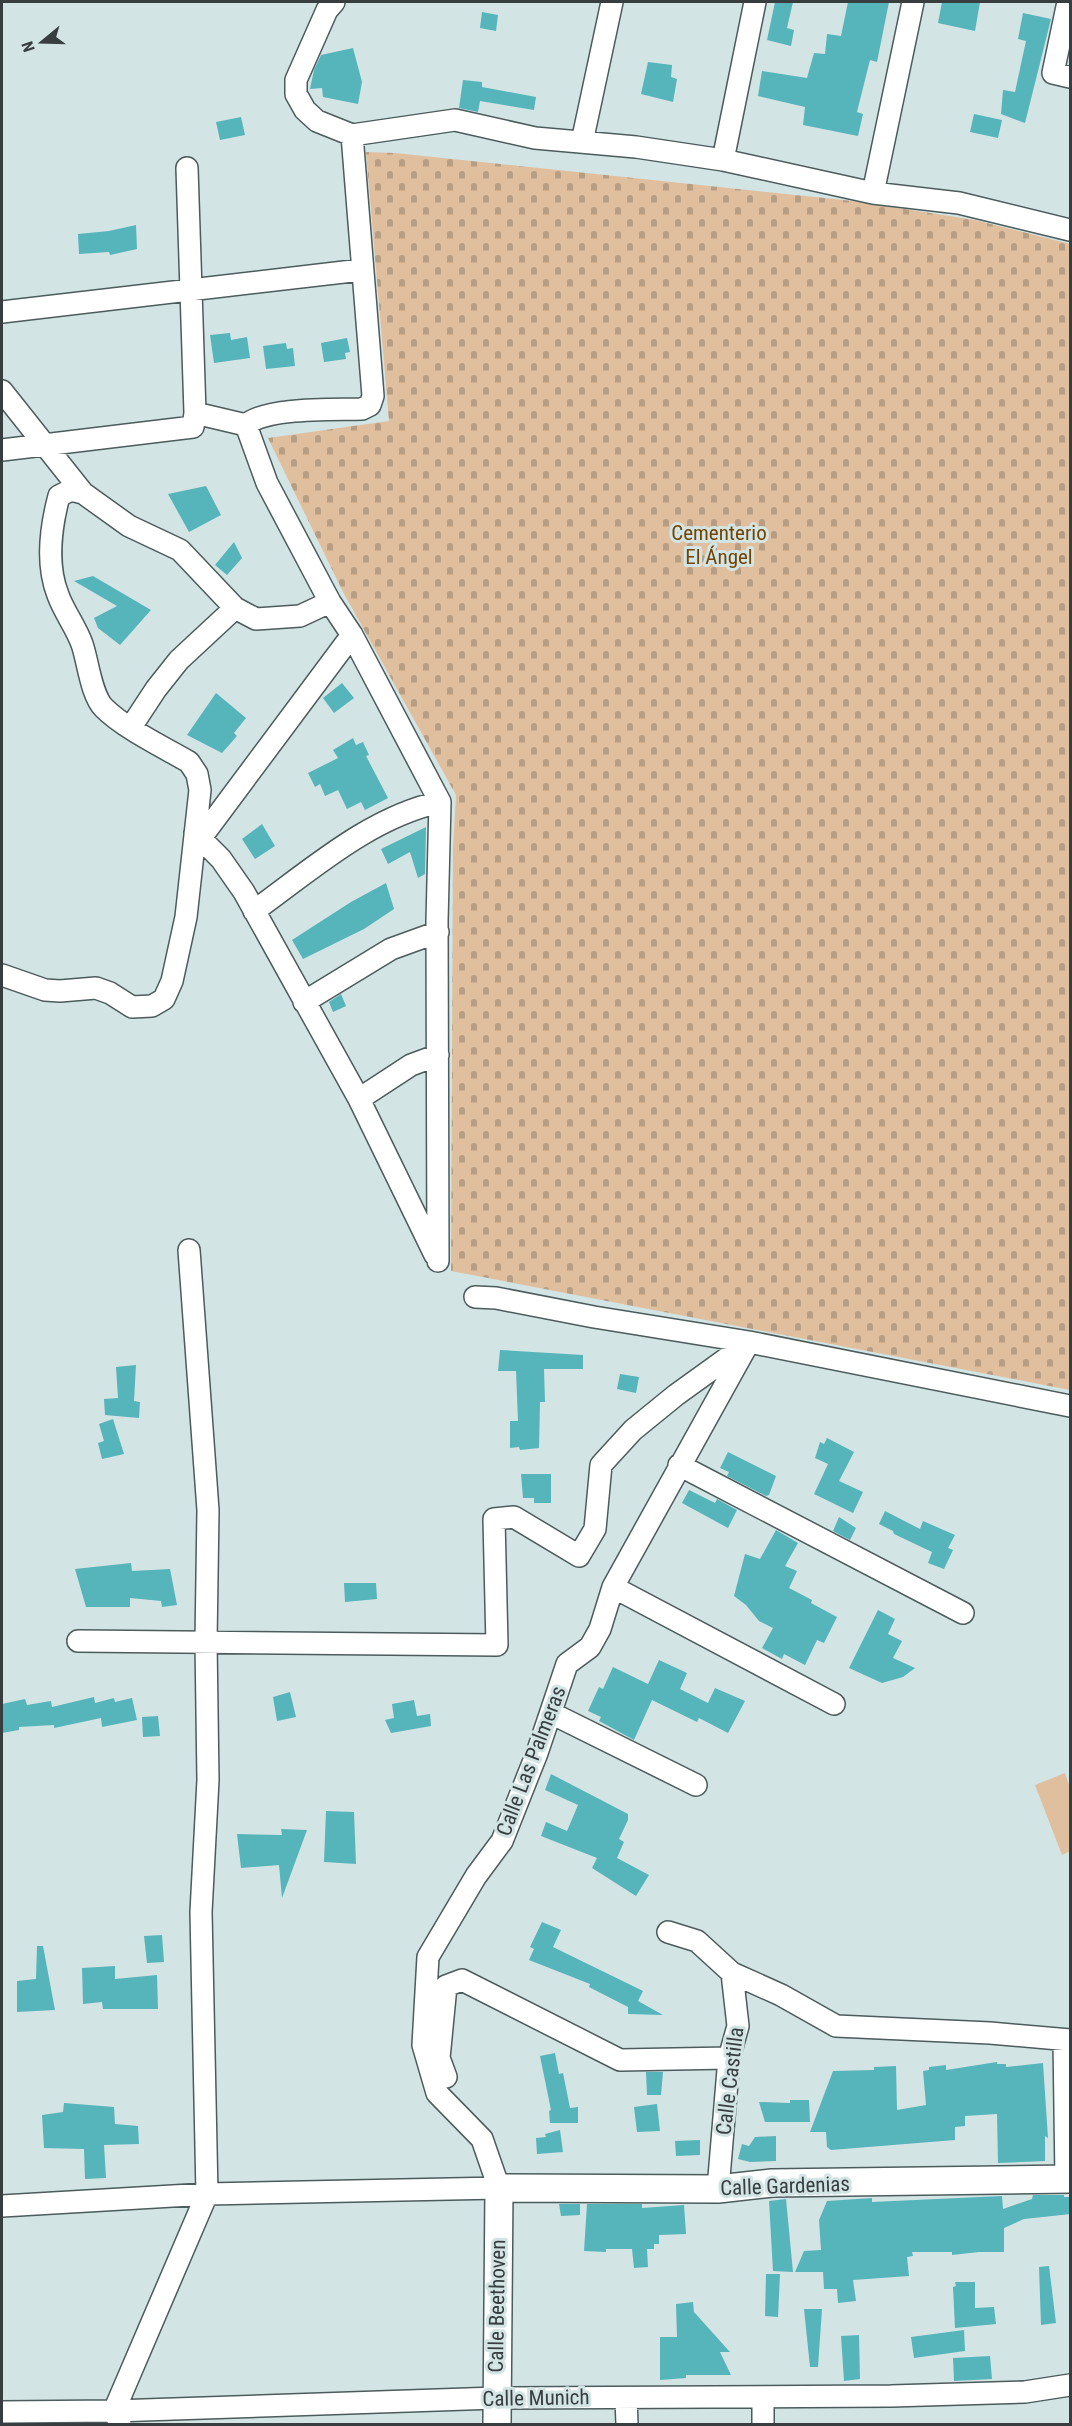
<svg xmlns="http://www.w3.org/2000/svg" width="1072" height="2426" font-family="'Roboto Condensed',sans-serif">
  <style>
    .cemetery { fill: url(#cemetery-stones) }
    .park { fill: #e0bf9e }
    .building { fill: #56b4bb }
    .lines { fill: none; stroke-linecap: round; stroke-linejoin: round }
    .minor-casing { stroke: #4c5b5b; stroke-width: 24 }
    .tertiary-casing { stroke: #4c5b5b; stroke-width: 30 }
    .minor { stroke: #fff; stroke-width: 21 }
    .tertiary { stroke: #fff; stroke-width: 27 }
    .labels { text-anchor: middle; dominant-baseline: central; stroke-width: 6; stroke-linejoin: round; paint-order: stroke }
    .park-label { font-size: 21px; fill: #724400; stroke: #d3e4e5 }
    .street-label { font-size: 21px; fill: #383e3f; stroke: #d3e4e5 }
  </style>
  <defs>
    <pattern id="cemetery-stones" width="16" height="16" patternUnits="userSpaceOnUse" patternTransform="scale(1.5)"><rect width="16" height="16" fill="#e0bf9e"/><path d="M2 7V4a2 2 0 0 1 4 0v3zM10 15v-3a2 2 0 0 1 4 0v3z" fill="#b79d82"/></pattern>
  </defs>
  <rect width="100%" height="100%" fill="#d3e4e5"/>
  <!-- cemetery -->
  <path class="cemetery" d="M366,152L395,153L853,201L975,220L1070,244V1390L451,1271L453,848L456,795L343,592L268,438L389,421Z"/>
  <!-- park -->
  <path class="park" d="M1065,1773L1070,1788V1851L1062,1855L1035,1785Z"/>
  <!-- building -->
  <path class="building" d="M775,2H793L787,28L794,30L791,46L767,40Z
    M848,2H889L877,62L870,60L857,112L863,114L858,136L803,125L805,107L758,96L762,71L807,78L814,53L825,54L827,34L841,36Z
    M942,2H980L975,31L938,23Z
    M482,12L498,15L496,31L480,28Z
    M1023,13L1051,19L1025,123L1001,114L1003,90L1015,92L1026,41L1018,39Z
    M353,48L362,82L358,104L323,97L322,88L310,89L314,70L321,55Z
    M648,62L672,65L671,77L677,79L673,102L641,94Z
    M463,80L482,82V87L536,97L534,110L480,101L478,112L459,108Z
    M974,114L1002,120L998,138L970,132Z
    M241,117L245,135L220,140L216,122Z
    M136,225L137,249L110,255L109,252L79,254L78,234L109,231Z
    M230,333L231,340L247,337L250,358L214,363L210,335Z
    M347,338L350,352L345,353L346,359L324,362L321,343Z
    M286,343L287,349L293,348L295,366L266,369L263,346Z
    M206,486L221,515L189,532L168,494Z
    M234,542L242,558L227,575L215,565Z
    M93,576L151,610L120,645L98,628L94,618L117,606L74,581Z
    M342,683L354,698L334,713L323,698Z
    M216,693L246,718L234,733L237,736L222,753L187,735Z
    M353,738L356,745L363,742L369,755L366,756L388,798L365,810L361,802L347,809L338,790L325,796L320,784L315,787L308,773L338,758L333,750Z
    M262,824L275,846L255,859L242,839Z
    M426,827L425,874L418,878L410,852L388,864L381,849Z
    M386,883L394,909L364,929L303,959L292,940L351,902Z
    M341,994L346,1006L333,1012L329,1002Z
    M500,1350L583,1355V1369H544L545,1402H540L539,1448L520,1450L519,1447L510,1448V1421H518L516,1371H498Z
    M136,1365L134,1401L140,1402L139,1418L105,1415L104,1399L118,1398L116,1367Z
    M620,1374L639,1377L636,1393L617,1389Z
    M113,1419L124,1454L102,1459L98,1443L104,1441L99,1424Z
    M827,1438L854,1452L839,1481L863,1492L853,1513L814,1494L828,1464L815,1458L820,1442L824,1444Z
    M728,1452L776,1476L769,1495L766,1496L727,1476L729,1472L720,1468Z
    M521,1474H551V1503H534V1498H523Z
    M689,1490L715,1503L717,1499L737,1510L728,1528L682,1503Z
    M885,1511L920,1529L923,1521L955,1535L948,1548L953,1550L944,1569L928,1563L932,1552L894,1534L893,1531L879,1524Z
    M839,1517L856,1528L850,1540L833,1531Z
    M776,1530L798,1543L785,1566L797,1571L789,1588L812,1600L811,1603L837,1617L824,1643L817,1640L805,1665L784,1654L782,1659L762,1648L773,1628L759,1621L746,1605L734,1596L745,1554L760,1559Z
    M131,1563L132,1571L170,1569L177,1605L162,1607L161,1601L130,1598V1607H86L75,1569Z
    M344,1583H376L377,1599L345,1602Z
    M878,1610L895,1619L888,1634L902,1641L893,1658L915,1668L903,1677L882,1683L849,1668Z
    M659,1660L687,1673L680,1689L708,1703L715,1688L745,1701L728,1733L699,1718L697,1722L652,1700L634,1740L599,1721L601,1717L588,1711L599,1687L603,1689L613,1667L648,1684Z
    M290,1692L296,1717L277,1721L273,1697Z
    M94,1697L95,1703L114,1698L115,1702L132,1698L137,1720L102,1727L101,1718L54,1728V1725L19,1727V1730L2,1733V1704L25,1699L27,1705L51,1701L52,1707Z
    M414,1700L417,1716L430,1714L431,1726L391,1733L385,1720L394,1718L392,1704Z
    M158,1716L160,1736L143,1737L142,1717Z
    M551,1774L628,1814V1820L619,1839L624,1842L617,1858L649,1875L636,1896L592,1868L597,1858L541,1836L546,1822L567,1831L578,1805L545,1790Z
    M326,1811L354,1812L356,1864L324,1862Z
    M281,1829L307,1830L282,1898L279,1865L241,1868L237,1834L282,1835Z
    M542,1922L561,1930L553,1947L643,1991L638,2001L663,2015L628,2014V2007L589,1987L590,1984L529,1960L534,1949L530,1947Z
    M162,1935L164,1962L147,1963L144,1936Z
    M37,1946H43L55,2010L17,2012V1981L36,1979Z
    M115,1966V1979L157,1975L158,2009H103L102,2002L83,2004L82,1968Z
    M555,2053L559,2074L563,2073L570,2108L578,2107V2123H550L549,2111L551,2110L540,2056Z
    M997,2062V2064H1006V2067L1043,2063L1048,2138L1045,2136V2161L998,2163L997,2114L965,2116V2126L955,2127V2140L831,2150L827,2147L826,2132H810L833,2071L874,2070V2067L896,2066L897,2110L926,2105L923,2071L929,2070V2067L946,2065V2070Z
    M646,2072H663L661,2095H647Z
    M790,2100H809L810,2122H765L759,2102L790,2103Z
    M64,2103L114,2107L115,2124L138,2126L139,2144L104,2145L106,2178L85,2179L84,2149L44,2148L42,2115L63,2112Z
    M657,2104L660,2131L637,2132L634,2107Z
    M560,2130L563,2152L537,2154L536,2138L546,2137L545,2134Z
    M776,2136V2161L750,2162L738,2159L742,2144L749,2146L755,2137Z
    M700,2140V2155L676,2156L675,2141Z
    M1033,2195H1064V2197H1071V2214L1024,2219L1004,2228V2252H979L952,2255V2252H912L913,2256L907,2257L909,2276L853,2280L856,2301L838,2303L837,2289H824L823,2272H795L804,2251L821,2250L819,2220L827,2201L872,2198V2202L1002,2196L1003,2209L1032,2199Z
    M786,2199L793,2272L773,2271L769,2201Z
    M559,2204H580V2215L561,2216Z
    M587,2204H642V2208L684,2205L686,2234L659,2235V2244H654V2249H647L648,2267L634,2268L632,2249H606V2252L584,2251Z
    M1049,2266L1056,2323L1041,2325L1039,2267Z
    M766,2274H780L778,2317L765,2316Z
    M955,2282H975V2308L994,2307L996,2324L955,2328L953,2287L956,2286Z
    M693,2302L694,2312L730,2352H720L731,2375H686V2378L660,2380V2337H677L676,2304Z
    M804,2309H822L818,2367H810Z
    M964,2330L965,2351L914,2358L911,2337Z
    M859,2335L860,2379L844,2381L841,2336Z
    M990,2356L992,2379L954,2381L953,2358Z"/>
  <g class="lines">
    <defs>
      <path id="minor" d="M334,2L327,10L296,80V94L305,110L317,121L352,135L455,120L535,138L636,147L723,160L873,193L959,203L1070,230
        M1068,2L1053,73L1070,77
        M352,135L373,396L370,405L362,409C334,410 266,407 246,425L267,483L330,602L352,635L440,802L437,921L438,1261
        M582,142L612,2
        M723,160L755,2
        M187,168L195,413
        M873,193L913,2
        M2,312L361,270
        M2,391L83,493L129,526L180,550L235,608L256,619L300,616L330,602
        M2,450L193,427L195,413L246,425
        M131,727L156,689L179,660L235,608
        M195,833L221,859L244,892L359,1099L435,1255
        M200,839L352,635
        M254,911C311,870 370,817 440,802
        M2,975L45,990L60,991L96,988L110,993L132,1007L152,1006L164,999L172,981L186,917L200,790L197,774L189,762C163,747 124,728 104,708C91,695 88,661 82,644C76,627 64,612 58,595C46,565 51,526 59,496L71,490L83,493
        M304,1002L391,949L438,932
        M359,1099L411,1065L438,1055
        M475,1297L496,1298L594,1317L749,1342L1070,1406
        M679,1465L963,1613
        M613,1587L834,1704
        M78,1641L497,1645L494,1519L514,1517L579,1556L595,1529L601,1465L633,1430L676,1395L744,1346
        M551,1713L696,1785
        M668,1932L697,1941L732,1973L781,1995L836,2026L990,2033L1070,2040
        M1064,2040L1066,2180
        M446,2077L439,2058L446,1986L462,1980L620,2060L729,2058
        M718,2189L729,2058L738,2026L732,1973
        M2,2206L207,2194L499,2188L482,2139L437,2093L423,2045L428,1957L476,1876L502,1841L537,1753L567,1664L590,1647L600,1629L613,1587L749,1342
        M763,2397V2424
        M626,2398L627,2424
        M2,2412L114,2411L496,2398L891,2396L1025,2392L1070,2385
        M120,2424L114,2411L207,2194L201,1912L208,1780L206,1642L208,1510L189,1250"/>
      <path id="tertiary" d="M497,2424L499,2188L718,2189L772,2183L1070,2179"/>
    </defs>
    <!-- minor casing -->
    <use href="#minor" class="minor-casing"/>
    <!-- tertiary casing -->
    <use href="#tertiary" class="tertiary-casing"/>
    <!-- minor -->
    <use href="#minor" class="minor"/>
    <!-- tertiary -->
    <use href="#tertiary" class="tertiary"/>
  </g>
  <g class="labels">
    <!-- park labels -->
    <g class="park-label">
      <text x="719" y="533">Cementerio<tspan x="719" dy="24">El Ángel</tspan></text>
    </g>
    <!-- street labels -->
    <g class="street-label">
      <text transform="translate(531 1761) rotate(-69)">Calle Las Palmeras</text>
      <text transform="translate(730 2081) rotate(-83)">Calle Castilla</text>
      <text transform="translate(785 2186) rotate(-2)">Calle Gardenias</text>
      <text transform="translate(497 2306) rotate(-89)">Calle Beethoven</text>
      <text transform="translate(536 2398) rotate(-1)">Calle Munich</text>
    </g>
  </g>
  <!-- border -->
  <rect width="1072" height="2426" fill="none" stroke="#383e3f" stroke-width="6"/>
  <!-- north arrow -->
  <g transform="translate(42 42) rotate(251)" stroke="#d3e4e5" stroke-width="4.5" paint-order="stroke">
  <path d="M0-4.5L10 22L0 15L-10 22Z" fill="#383e3f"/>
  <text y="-9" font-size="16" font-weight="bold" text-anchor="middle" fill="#383e3f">N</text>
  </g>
</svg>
